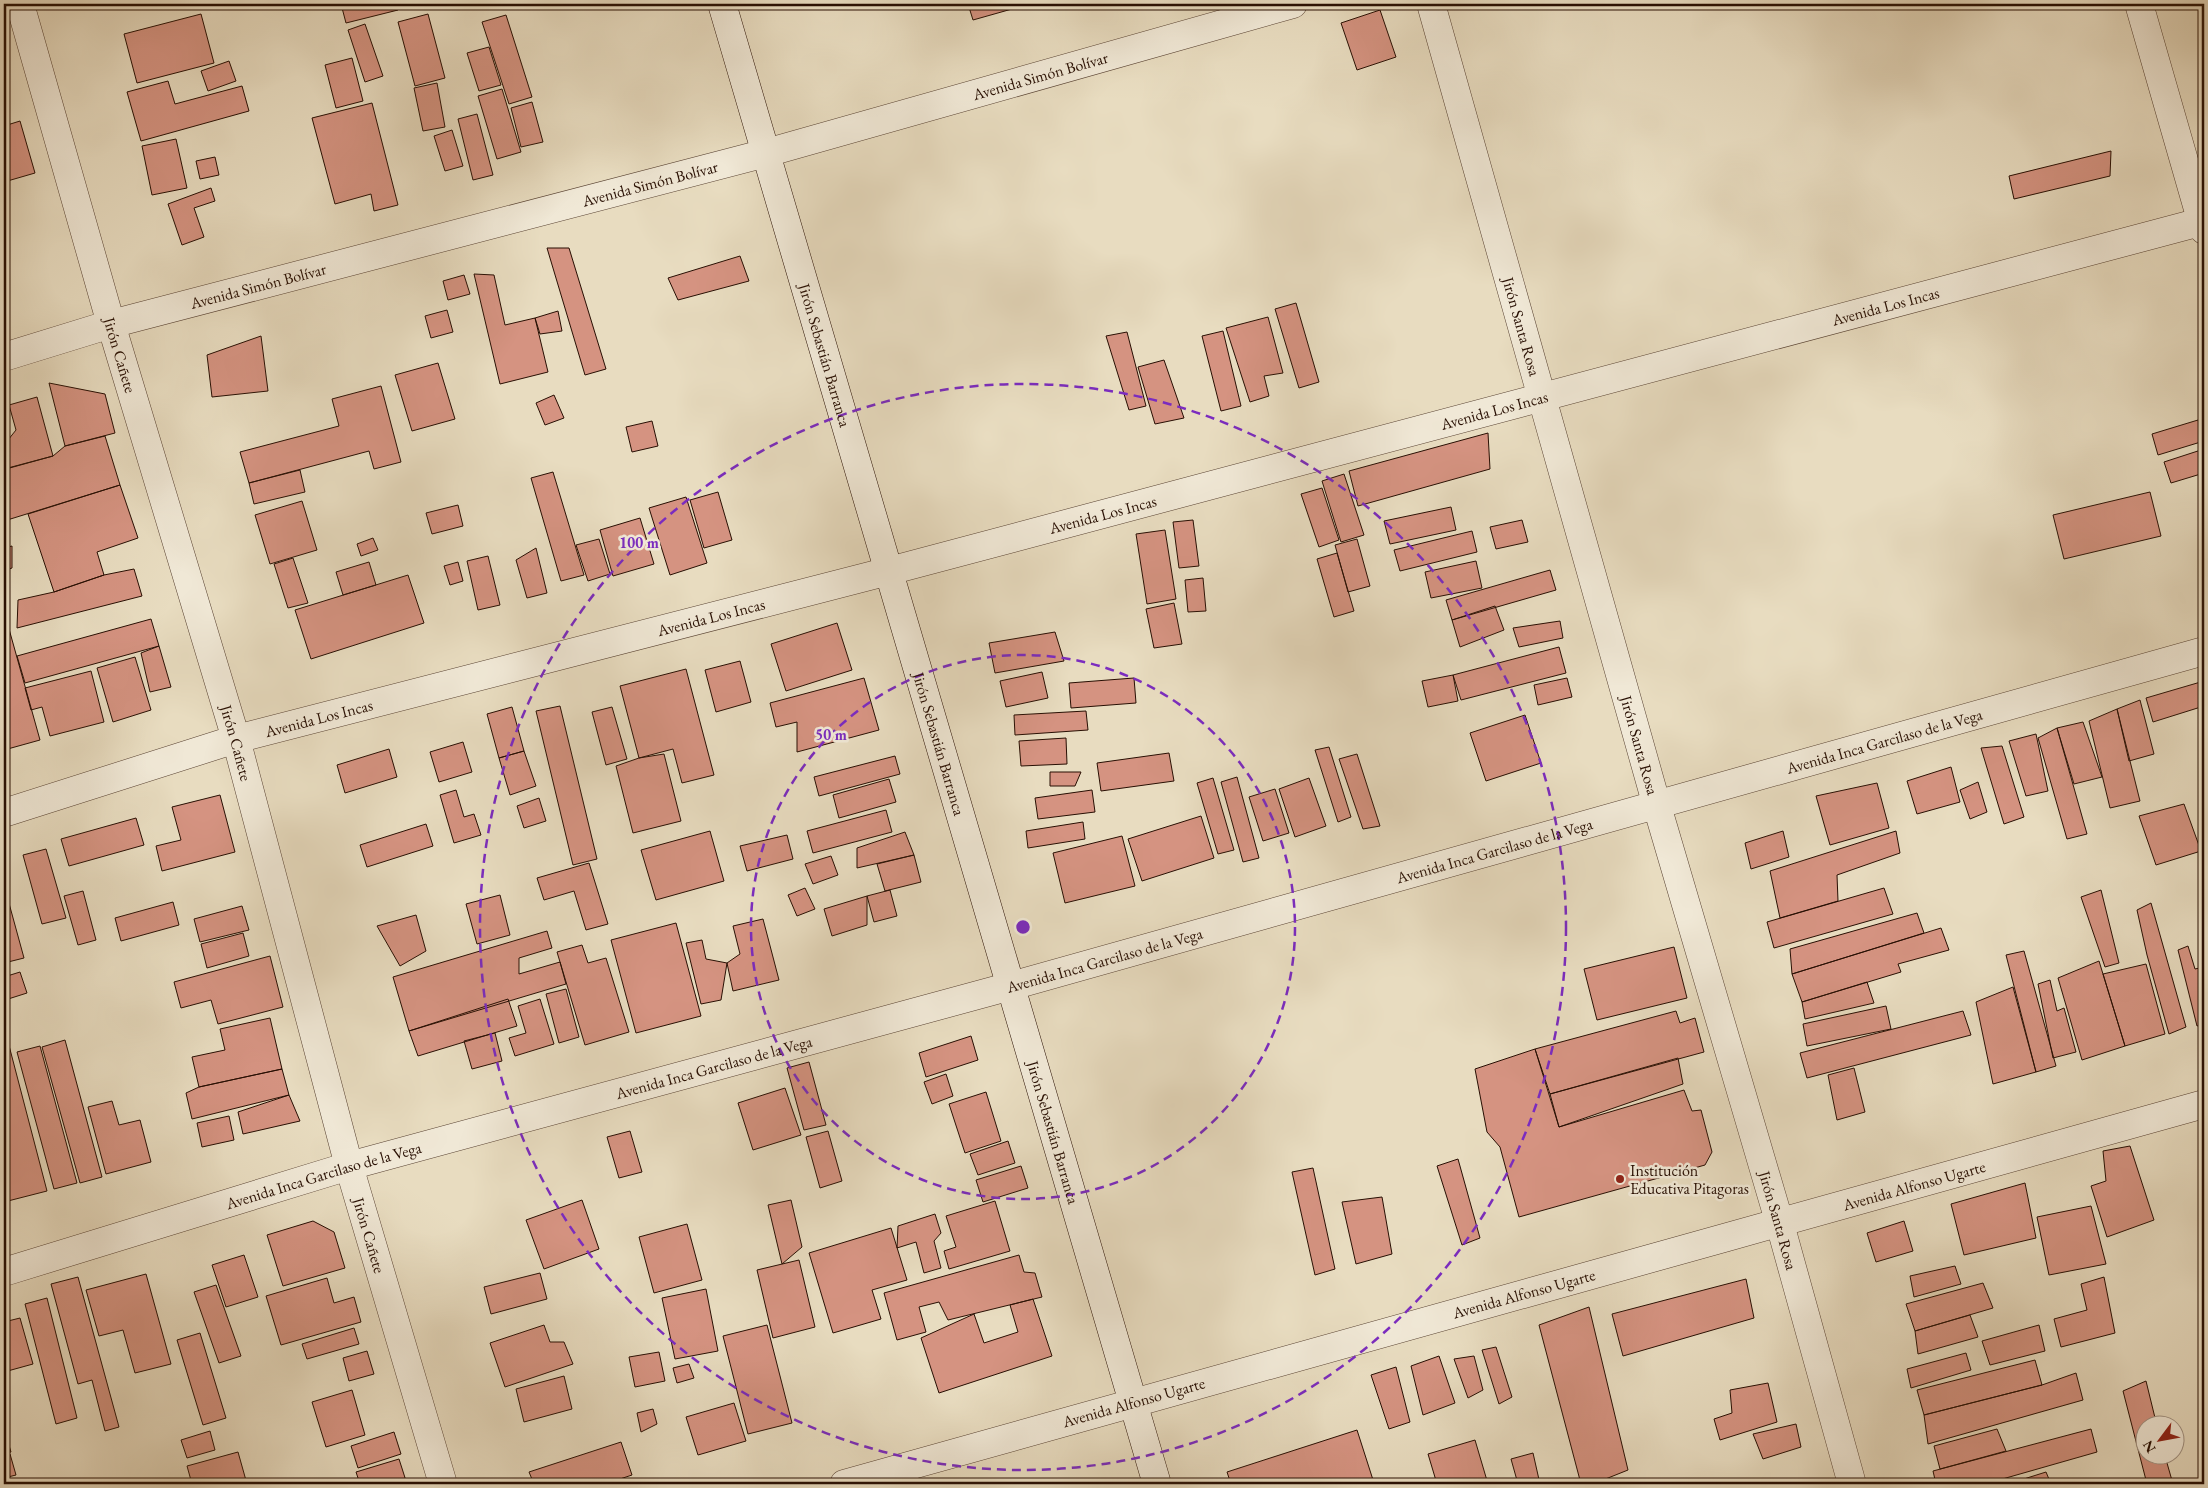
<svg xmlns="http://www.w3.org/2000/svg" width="2208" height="1488" font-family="'EB Garamond',serif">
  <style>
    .building { fill: #d59381; stroke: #280f03 }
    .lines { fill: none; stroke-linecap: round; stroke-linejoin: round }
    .street-casing { stroke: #584232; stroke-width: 29 }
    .secondary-casing { stroke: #280f03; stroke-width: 29 }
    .street { stroke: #f0e8d6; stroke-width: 28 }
    .secondary { stroke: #f0e8d6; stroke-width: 28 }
    .ring { fill: none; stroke: #7b2cbf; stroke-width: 2.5; stroke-dasharray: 9 6 }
    .poi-dot { fill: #8f2418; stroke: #f0e8d6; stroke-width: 2 }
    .labels { text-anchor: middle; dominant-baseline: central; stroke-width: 5; stroke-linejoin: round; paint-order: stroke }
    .street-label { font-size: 16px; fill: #280f03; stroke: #f0e8d6 }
    .poi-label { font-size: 16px; fill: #280f03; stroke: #f0e8d6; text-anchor: start }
    .centre { fill: #7b2cbf; stroke: #f0e8d6; stroke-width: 2.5 }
    .ring-label { font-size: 15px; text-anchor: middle; font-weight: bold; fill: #7b2cbf; stroke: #f0e8d6; stroke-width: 5; stroke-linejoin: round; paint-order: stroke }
  </style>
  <rect width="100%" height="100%" fill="#e8dcc0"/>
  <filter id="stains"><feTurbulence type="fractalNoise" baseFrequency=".004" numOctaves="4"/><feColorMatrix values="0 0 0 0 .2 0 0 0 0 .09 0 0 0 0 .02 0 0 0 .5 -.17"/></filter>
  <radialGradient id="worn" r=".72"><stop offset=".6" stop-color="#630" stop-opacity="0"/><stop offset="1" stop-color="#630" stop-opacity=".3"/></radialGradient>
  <!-- building -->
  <path class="building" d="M341,4H397L398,10L346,23Z
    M968,4H1018L1019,7L973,20Z
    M1380,10L1396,57L1357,70L1341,23Z
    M201,14L214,63L137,83L124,34Z
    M428,14L445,78L415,86L398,22Z
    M506,15L532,97L509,104L482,22Z
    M365,24L383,76L365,82L348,30Z
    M489,47L501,85L479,91L467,53Z
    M352,58L363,101L336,108L325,65Z
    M229,61L236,81L208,91L201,71Z
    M168,81L175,104L242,86L249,111L141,141L127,92Z
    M437,83L445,127L423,131L414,88Z
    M502,89L521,152L497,159L478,96Z
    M532,102L543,142L521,147L511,108Z
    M372,103L398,205L374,211L371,194L335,204L312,118Z
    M477,114L493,175L473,180L458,119Z
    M20,121L35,173L4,182V126Z
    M452,130L463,166L445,171L434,136Z
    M176,139L187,188L152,195L142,146Z
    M2111,151L2110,176L2014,199L2009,176Z
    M215,157L219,175L200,179L196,161Z
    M211,188L215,201L194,208L204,237L182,245L168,204Z
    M547,248H569L606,369L585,375Z
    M740,256L749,281L678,300L668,278Z
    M474,274L494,275L505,325L535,318L548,372L500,384Z
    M464,275L470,294L448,300L443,281Z
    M1296,303L1319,382L1299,388L1275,309Z
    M447,310L453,332L431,338L425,316Z
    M558,311L562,331L540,334L535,318Z
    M1268,317L1283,373L1264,376L1269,396L1250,402L1226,328Z
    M1223,331L1241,406L1221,411L1202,336Z
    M1127,332L1146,406L1129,410L1106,336Z
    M261,336L268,391L212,397L207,355Z
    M1164,360L1184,418L1155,424L1138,367Z
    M438,363L455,419L412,431L395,375Z
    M49,383L105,394L115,433L65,446Z
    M381,386L401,462L374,469L369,451L249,483L240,452L339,426L332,399Z
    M554,395L564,418L545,425L536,403Z
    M37,397L53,456L6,469L4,445L16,430L9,405Z
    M2198,420L2204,441L2158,455L2152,434Z
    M652,421L658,446L632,452L626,427Z
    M1488,433L1490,469L1358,506L1349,471Z
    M105,436L120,485L4,521V469L53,456L65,446Z
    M2204,449V473L2171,483L2164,462Z
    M300,470L305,492L254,504L249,483Z
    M553,472L584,575L561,581L531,478Z
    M1344,474L1364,535L1341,542L1322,481Z
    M120,485L138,538L97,552L104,575L54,592L28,514Z
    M1322,488L1339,540L1319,547L1301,494Z
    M718,492L732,540L704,548L690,500Z
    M2150,492L2161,536L2064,559L2053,515Z
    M686,497L707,563L670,575L649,508Z
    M302,501L317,550L270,564L255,515Z
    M458,505L463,526L432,534L426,513Z
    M1451,507L1456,530L1390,544L1384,521Z
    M640,518L654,564L613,576L600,530Z
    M1193,520L1199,566L1179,568L1173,522Z
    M1522,520L1528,542L1496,549L1490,527Z
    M1165,530L1176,599L1147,604L1136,534Z
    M1472,531L1477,552L1400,571L1394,550Z
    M373,538L378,550L361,556L357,544Z
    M599,539L610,574L588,581L576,545Z
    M1357,539L1370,586L1348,592L1335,545Z
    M12,546V568L4,571V548Z
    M536,548L547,593L527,598L516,560Z
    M1337,553L1354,611L1334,617L1317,559Z
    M488,556L500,605L478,610L467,561Z
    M293,558L308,603L288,608L274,564Z
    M1476,561L1482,588L1431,598L1425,572Z
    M369,562L376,585L343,595L336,572Z
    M458,562L463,581L450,585L444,566Z
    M134,569L142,596L17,628L18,600L54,592L104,575Z
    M1550,570L1556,590L1452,620L1446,600Z
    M408,575L424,623L311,659L295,610Z
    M1203,578L1206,611L1188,612L1185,580Z
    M1174,603L1182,644L1154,648L1146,609Z
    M1495,606L1504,630L1460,647L1452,620Z
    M4,611L40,740L4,750Z
    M151,619L159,646L25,683L17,656Z
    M1560,621L1563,638L1519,647L1513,628Z
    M837,623L852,670L786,691L771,644Z
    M1055,632L1064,661L995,673L989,643Z
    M159,646L171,687L150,692L141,653Z
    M1559,647L1566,673L1461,700L1453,675Z
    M135,657L151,710L113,722L97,668Z
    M740,661L751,702L716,712L705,670Z
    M686,669L714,775L682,783L673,749L639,758L620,686Z
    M91,671L104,722L50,736L42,707L31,710L25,688Z
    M1042,672L1048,698L1006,707L1000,681Z
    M1453,675L1458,701L1428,707L1422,681Z
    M864,678L879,730L797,752V722L776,727L770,703Z
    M1134,678L1136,703L1071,708L1069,683Z
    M1567,678L1572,697L1538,705L1534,685Z
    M2204,681V706L2153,722L2146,698Z
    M2140,700L2154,754L2129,761L2117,709Z
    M560,706L597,859L573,865L536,711Z
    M512,707L524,751L499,758L487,714Z
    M612,707L627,759L606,765L592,712Z
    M2117,709L2140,801L2110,808L2089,721Z
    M1086,711L1088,730L1015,735L1014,715Z
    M1525,715L1541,763L1486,781L1470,733Z
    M2083,722L2102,777L2074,784L2057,728Z
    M2057,728L2087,834L2067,839L2038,738Z
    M2036,734L2048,791L2026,796L2009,741Z
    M1066,738L1067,764L1021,766L1019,741Z
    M463,742L472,772L439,782L430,752Z
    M2002,746L2024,817L2004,824L1981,748Z
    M1329,747L1351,817L1338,822L1315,750Z
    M389,749L397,777L345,793L337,765Z
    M524,751L536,786L510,795L499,758Z
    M1169,753L1174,781L1101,791L1097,763Z
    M664,754L681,821L633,833L616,766L639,758Z
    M1357,754L1380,826L1363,829L1339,759Z
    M895,756L900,774L819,796L814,777Z
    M1951,767L1960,802L1917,814L1907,781Z
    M1050,772H1081L1075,786H1050Z
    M1237,777L1259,858L1243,862L1221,782Z
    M1213,778L1234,850L1218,854L1197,783Z
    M1309,778L1326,826L1295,837L1279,789Z
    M889,779L896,802L839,818L833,795Z
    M1978,782L1987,812L1970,819L1960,790Z
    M1877,783L1889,828L1830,845L1816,796Z
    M1275,789L1289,833L1263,841L1249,797Z
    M456,790L464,817L474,814L481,835L454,843L440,795Z
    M1092,790L1095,812L1038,819L1035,798Z
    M220,795L235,852L162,871L156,846L181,840L172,807Z
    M2204,797V816L2199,799Z
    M539,798L546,821L524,828L517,806Z
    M2184,804L2201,851L2156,865L2139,816Z
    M886,810L892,832L813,853L807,831Z
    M1201,816L1214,858L1142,881L1128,839Z
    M136,818L144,845L69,866L61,839Z
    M1083,822L1085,839L1028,848L1026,831Z
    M426,824L433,846L367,867L360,845Z
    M710,831L724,881L656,900L641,850Z
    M1783,831L1789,857L1751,869L1745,843Z
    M1896,831L1900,853L1837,875L1838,901L1780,918L1770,871Z
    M905,832L914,855L857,868V848Z
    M787,835L793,859L747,871L740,846Z
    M1122,836L1135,886L1065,903L1053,853Z
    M46,849L66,918L42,924L23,855Z
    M914,855L921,882L885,891L877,864Z
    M831,856L838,875L813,884L805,864Z
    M589,863L608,924L586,930L574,891L544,900L537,878Z
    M4,885L24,958L4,963Z
    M805,888L815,909L797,916L788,895Z
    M1884,888L1893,914L1774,948L1767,922Z
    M890,890L897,916L874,922L867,896Z
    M2101,890L2119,963L2105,967L2081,897Z
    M83,891L96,940L78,945L64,896Z
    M500,895L510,935L477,944L466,904Z
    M867,896V925L832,936L824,909Z
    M173,902L179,925L121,941L115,918Z
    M2151,903L2186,1027L2169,1034L2147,955L2137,910Z
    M242,906L249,930L200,942L194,919Z
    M1917,913L1924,933L1792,974L1790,949Z
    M416,915L426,951L400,966L377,926Z
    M763,919L779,980L733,991L727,963L740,954L733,926Z
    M676,923L701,1016L636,1033L611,940Z
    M1941,928L1949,950L1898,964L1901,972L1802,1002L1792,974Z
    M547,931L552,948L519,958V974L560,962L566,984L409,1031L393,977Z
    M243,933L249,956L207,968L201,944Z
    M702,940L706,959L727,963L721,1000L701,1004L686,943Z
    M582,945L588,963L606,958L629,1032L585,1045L557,952Z
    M2188,946L2195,969L2204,967V1024L2197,1026L2178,950Z
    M1674,947L1687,998L1597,1020L1584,969Z
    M2024,951L2056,1066L2036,1072L2006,955Z
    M270,956L283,1007L218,1024L211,1000L181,1008L174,982Z
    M2099,961L2125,1046L2082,1060L2058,978Z
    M2146,964L2165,1034L2125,1046L2103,974Z
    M20,972L27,993L5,1000L4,977Z
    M2050,980L2057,1011L2064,1008L2076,1052L2053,1058L2038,984Z
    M1867,982L1874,1003L1805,1019L1802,1002Z
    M2013,987L2036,1072L1993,1084L1976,1002Z
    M566,989L579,1037L559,1043L546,994Z
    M508,999L517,1026L418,1056L409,1031Z
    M540,999L554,1044L515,1056L509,1038L526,1033L518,1006Z
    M1886,1006L1891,1029L1807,1046L1803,1024Z
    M1676,1011L1680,1023L1695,1018L1704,1052L1550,1094L1535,1049Z
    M1963,1011L1971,1035L1807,1078L1800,1053Z
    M270,1018L282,1069L199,1087L192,1057L225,1050L220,1029Z
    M495,1033L502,1061L472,1069L464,1041Z
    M6,1034L47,1191L4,1202V1035Z
    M971,1036L978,1060L926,1077L919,1053Z
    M65,1040L102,1177L80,1183L42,1047Z
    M40,1046L77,1183L54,1189L17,1052Z
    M1535,1049L1559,1127L1684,1090L1692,1111L1701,1110L1712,1152L1705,1165L1519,1217L1500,1147L1487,1132L1475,1069Z
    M1678,1058L1683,1084L1559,1127L1550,1094Z
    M809,1062L826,1125L804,1130L787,1068Z
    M1854,1068L1865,1112L1837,1120L1828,1075Z
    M282,1069L289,1095L192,1119L186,1093L199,1087Z
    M946,1074L953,1096L932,1104L924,1082Z
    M785,1088L801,1135L753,1150L738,1103Z
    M986,1092L1001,1141L965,1153L949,1104Z
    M289,1095L300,1121L243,1134L238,1112Z
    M112,1101L119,1125L140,1120L151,1162L106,1174L88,1107Z
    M229,1116L234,1140L202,1147L197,1123Z
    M630,1131L642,1172L619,1178L607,1137Z
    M828,1131L842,1181L820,1188L806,1137Z
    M1008,1141L1015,1163L978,1175L970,1154Z
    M2130,1146L2154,1220L2107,1237L2091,1186L2106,1181L2103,1151Z
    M1458,1159L1480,1238L1462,1245L1437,1166Z
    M1021,1166L1028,1188L983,1202L976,1180Z
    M1313,1168L1335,1269L1315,1275L1292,1172Z
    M2025,1183L2036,1238L1964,1255L1951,1204Z
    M1382,1197L1392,1254L1356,1264L1342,1202Z
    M582,1200L599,1249L544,1269L526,1220Z
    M791,1200L802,1247L782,1264L768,1205Z
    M995,1201L1010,1251L949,1269L944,1251L956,1247L946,1216Z
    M2091,1206L2106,1264L2049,1275L2037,1217Z
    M935,1214L941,1233L934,1241L941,1268L924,1273L916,1242L897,1248L898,1226Z
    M313,1221L334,1232L345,1268L283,1286L267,1235Z
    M1904,1221L1913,1251L1876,1262L1867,1233Z
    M687,1224L702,1280L654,1293L639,1237Z
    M891,1228L907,1280L872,1290L881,1319L833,1333L809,1253Z
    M244,1255L258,1297L226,1307L212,1265Z
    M1019,1255L1024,1272L1035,1273L1042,1297L948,1320L939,1302L919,1307L926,1332L897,1340L884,1293Z
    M799,1260L815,1327L773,1338L757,1270Z
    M1955,1266L1961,1284L1914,1297L1910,1276Z
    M540,1273L547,1299L491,1314L484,1287Z
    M146,1274L171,1364L135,1373L123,1330L99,1336L86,1290Z
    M78,1277L119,1427L105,1431L92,1380L78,1384L51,1284Z
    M2104,1277L2115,1333L2061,1347L2054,1319L2087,1310L2081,1284Z
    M327,1278L334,1303L354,1297L361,1322L281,1345L266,1296Z
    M1746,1279L1754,1318L1623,1356L1612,1314Z
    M1983,1283L1993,1308L1915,1331L1906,1304Z
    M216,1285L241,1356L219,1363L194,1292Z
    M706,1289L718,1351L675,1359L662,1298Z
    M47,1298L77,1418L56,1424L25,1304Z
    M1033,1299L1052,1356L939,1393L921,1338L974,1314L984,1343L1018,1332L1010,1305Z
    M1589,1307L1628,1470L1593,1484H1581L1539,1325Z
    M1970,1315L1978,1337L1918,1354L1915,1331Z
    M20,1318L33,1364L4,1372V1322Z
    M544,1325L550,1342H564L573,1364L505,1387L490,1343Z
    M767,1325L792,1423L748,1434L723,1336Z
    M2039,1325L2045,1351L1990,1365L1982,1341Z
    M354,1328L359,1344L307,1359L302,1344Z
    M200,1333L226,1418L203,1425L177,1340Z
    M1496,1347L1512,1397L1499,1404L1482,1350Z
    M367,1351L374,1374L349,1381L343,1358Z
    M659,1352L665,1381L635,1387L629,1357Z
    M1966,1353L1971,1370L1911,1388L1907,1369Z
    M1439,1356L1455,1403L1423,1415L1411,1366Z
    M1474,1356L1483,1390L1468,1398L1454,1359Z
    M2035,1360L2042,1385L1924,1415L1917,1390Z
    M689,1364L694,1378L677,1383L673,1368Z
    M1396,1367L1410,1422L1389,1429L1371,1375Z
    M2076,1373L2083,1400L1928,1444L1924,1415L2042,1385Z
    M564,1376L572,1409L524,1422L516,1389Z
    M2146,1381L2157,1426H2146V1456H2165L2173,1484H2147L2123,1391Z
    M1768,1383L1777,1422L1720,1440L1714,1419L1732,1413L1730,1390Z
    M352,1390L365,1435L326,1447L312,1402Z
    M734,1403L746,1441L698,1455L686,1417Z
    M653,1409L657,1424L641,1432L637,1413Z
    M1796,1424L1801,1447L1763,1459L1753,1434Z
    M4,1429L11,1452L4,1453Z
    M1997,1429L2006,1451L1940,1469L1934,1446Z
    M2091,1429L2097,1452L1985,1484H1936L1933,1471Z
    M1357,1430L1374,1483L1369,1484H1231L1227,1472Z
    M210,1431L215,1450L187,1458L181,1440Z
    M394,1432L401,1454L358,1468L351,1446Z
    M1475,1440L1488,1484H1437L1428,1454Z
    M621,1442L632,1475L605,1484H534L529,1472Z
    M238,1452L247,1484H192L187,1466Z
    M1533,1453L1540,1484H1518L1511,1459Z
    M10,1454L16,1475L4,1478V1456Z
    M399,1459L407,1484H360L356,1472Z
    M2046,1472L2051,1484H2008Z"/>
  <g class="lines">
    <defs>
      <g id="street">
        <path id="s1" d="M20,4L111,324L236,739L349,1166L443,1484"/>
        <path id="s2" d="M1431,4L1657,806L1780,1224L1852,1484"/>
        <path d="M2139,4L2204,230"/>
        <path id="s3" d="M4,357L111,324L766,153L1293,4"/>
        <path id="s4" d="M4,813L236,739L889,571L2204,221"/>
        <path id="s5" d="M4,1272L349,1166L1011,986L2204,651"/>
        <path id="s6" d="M844,1484C1297,1354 1751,1232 2204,1104"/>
      </g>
      <g id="secondary">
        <path id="s7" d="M722,4L1157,1484"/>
      </g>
    </defs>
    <!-- street casing -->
    <use href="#street" class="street-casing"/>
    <!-- secondary casing -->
    <use href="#secondary" class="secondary-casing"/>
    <!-- street -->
    <use href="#street" class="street"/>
    <!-- secondary -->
    <use href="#secondary" class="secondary"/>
  </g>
  <!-- distance rings -->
  <g class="ring">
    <circle cx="1023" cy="927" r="272"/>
    <circle cx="1023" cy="927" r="543"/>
  </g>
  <!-- markers -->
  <circle class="poi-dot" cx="1620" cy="1179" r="5"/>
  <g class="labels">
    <!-- street labels -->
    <g class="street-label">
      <text stroke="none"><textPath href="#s3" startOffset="1074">Avenida Simón Bolívar</textPath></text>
      <text stroke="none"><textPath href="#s3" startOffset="669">Avenida Simón Bolívar</textPath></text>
      <text stroke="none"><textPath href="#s3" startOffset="264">Avenida Simón Bolívar</textPath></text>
      <text stroke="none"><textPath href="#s4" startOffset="1949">Avenida Los Incas</textPath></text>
      <text stroke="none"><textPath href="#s2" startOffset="335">Jirón Santa Rosa</textPath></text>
      <text stroke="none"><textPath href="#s1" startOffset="365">Jirón Cañete</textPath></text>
      <text stroke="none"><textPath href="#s7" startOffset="366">Jirón Sebastián Barranca</textPath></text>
      <text stroke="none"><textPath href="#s4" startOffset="1544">Avenida Los Incas</textPath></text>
      <text stroke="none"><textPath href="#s4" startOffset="1139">Avenida Los Incas</textPath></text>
      <text stroke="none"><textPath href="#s4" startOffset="734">Avenida Los Incas</textPath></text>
      <text stroke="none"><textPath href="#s4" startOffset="329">Avenida Los Incas</textPath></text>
      <text stroke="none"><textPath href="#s5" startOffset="1954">Avenida Inca Garcilaso de la Vega</textPath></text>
      <text stroke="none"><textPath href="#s1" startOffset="770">Jirón Cañete</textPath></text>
      <text stroke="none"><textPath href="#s7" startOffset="771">Jirón Sebastián Barranca</textPath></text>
      <text stroke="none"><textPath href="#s2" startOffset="770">Jirón Santa Rosa</textPath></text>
      <text stroke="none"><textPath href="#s5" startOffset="1549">Avenida Inca Garcilaso de la Vega</textPath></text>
      <text stroke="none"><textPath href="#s5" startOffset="1144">Avenida Inca Garcilaso de la Vega</textPath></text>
      <text stroke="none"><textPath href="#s5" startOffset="739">Avenida Inca Garcilaso de la Vega</textPath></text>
      <text stroke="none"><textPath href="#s7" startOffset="1176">Jirón Sebastián Barranca</textPath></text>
      <text stroke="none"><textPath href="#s5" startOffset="334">Avenida Inca Garcilaso de la Vega</textPath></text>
      <text stroke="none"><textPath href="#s6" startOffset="1111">Avenida Alfonso Ugarte</textPath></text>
      <text stroke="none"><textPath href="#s2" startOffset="1265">Jirón Santa Rosa</textPath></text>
      <text stroke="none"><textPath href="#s1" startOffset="1280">Jirón Cañete</textPath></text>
      <text stroke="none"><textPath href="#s6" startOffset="706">Avenida Alfonso Ugarte</textPath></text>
      <text stroke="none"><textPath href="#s6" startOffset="301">Avenida Alfonso Ugarte</textPath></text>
    </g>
    <!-- poi labels -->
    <g class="poi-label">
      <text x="1630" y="1170">Institución<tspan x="1630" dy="18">Educativa Pitagoras</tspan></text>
    </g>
  </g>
  <circle cx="1023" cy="927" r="8" class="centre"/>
  <g class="ring-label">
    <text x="639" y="548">100 m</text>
    <text x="831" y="740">50 m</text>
  </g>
  <!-- margin -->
  <rect width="2208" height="1488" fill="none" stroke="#e8dcc0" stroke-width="20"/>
  <rect x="5" y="5" width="2198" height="1478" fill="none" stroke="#280f03" stroke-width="2.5"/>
  <rect x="10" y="10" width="2188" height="1468" fill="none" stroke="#280f03"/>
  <!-- north arrow -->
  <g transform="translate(2160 1440) rotate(238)"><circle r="24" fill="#f0e8d6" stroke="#a09182"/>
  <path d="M0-4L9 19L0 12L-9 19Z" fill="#8f2418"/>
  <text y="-8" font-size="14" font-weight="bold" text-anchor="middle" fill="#280f03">N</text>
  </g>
  <rect width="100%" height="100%" filter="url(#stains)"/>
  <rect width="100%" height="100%" fill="url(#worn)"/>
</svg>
